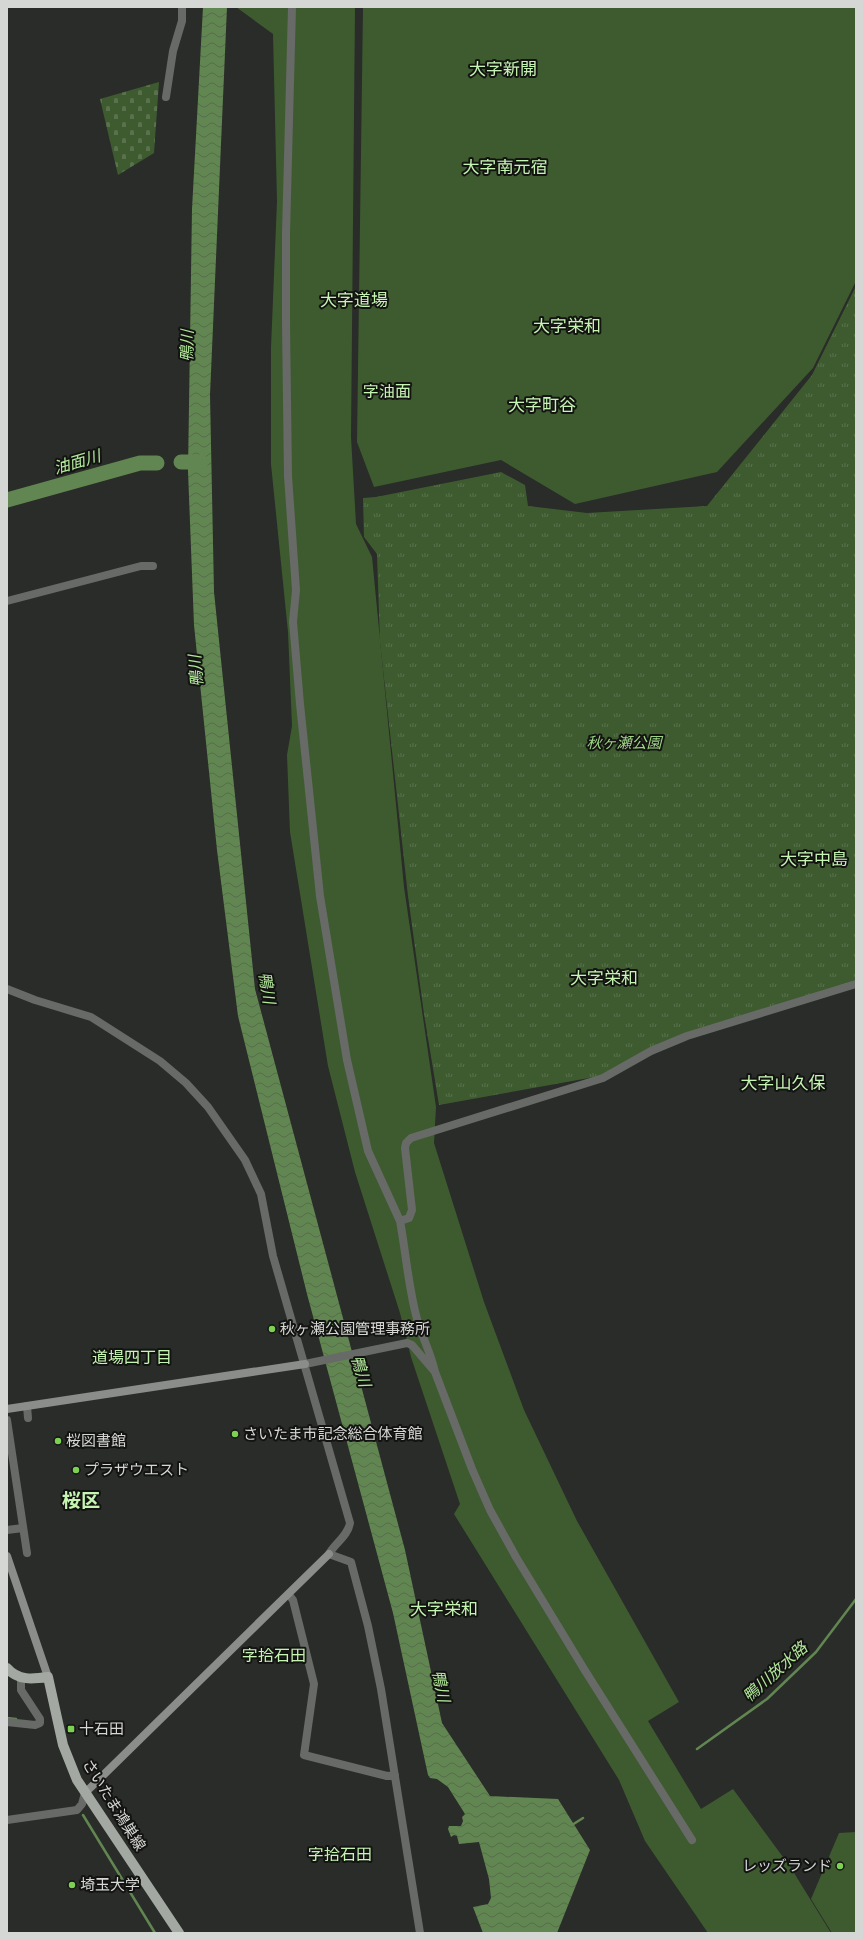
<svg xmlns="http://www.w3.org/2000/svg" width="863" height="1940" font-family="'Zilla Slab','Noto Sans JP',serif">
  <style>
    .grass { fill: #3e5b30 }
    .cemetery { fill: url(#cemetery-stones) }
    .park { fill: url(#park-tufts) }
    .water { fill: url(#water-waves) }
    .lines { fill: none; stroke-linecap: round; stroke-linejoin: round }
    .stream { stroke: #628651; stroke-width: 2.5 }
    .river { stroke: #628651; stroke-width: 15 }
    .street { stroke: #686a67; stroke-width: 8 }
    .secondary { stroke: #8a8d89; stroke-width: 8 }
    .primary { stroke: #a4a8a3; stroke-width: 10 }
    .poi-dot { fill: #7ed053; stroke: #131412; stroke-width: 1.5 }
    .labels { text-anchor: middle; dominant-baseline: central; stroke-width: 4; stroke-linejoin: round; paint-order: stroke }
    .park-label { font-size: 15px; font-style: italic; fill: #9fd486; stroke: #131412 }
    .poi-label { font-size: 15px; fill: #d5d7d4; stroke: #131412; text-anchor: start }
    .street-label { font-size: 15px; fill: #d5d7d4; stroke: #131412 }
    .water-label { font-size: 16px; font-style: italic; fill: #b2e89a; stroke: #131412 }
    .neighbourhood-label { font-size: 16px; fill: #c6f4b2; stroke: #131412 }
    .quarter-label { font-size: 17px; fill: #c6f4b2; stroke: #131412 }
    .district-label { font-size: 19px; font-weight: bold; fill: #c6f4b2; stroke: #131412 }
  </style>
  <defs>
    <pattern id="cemetery-stones" width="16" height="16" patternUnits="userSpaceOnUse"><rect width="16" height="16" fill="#3e5b30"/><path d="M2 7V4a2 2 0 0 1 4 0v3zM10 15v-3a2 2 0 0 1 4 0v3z" fill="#59724d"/></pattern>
    <pattern id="park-tufts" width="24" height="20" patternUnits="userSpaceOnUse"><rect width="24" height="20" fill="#3e5b30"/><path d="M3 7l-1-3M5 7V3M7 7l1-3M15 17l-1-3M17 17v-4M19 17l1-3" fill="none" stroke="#59724d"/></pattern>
    <pattern id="water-waves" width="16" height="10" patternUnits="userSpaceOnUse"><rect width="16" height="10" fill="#628651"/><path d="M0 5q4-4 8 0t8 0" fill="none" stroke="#566e4b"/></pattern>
  </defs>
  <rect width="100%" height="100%" fill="#292c28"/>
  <!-- grass -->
  <path class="grass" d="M236,7H355L351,437L356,524L372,557L404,887L436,1107L434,1143L484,1302L524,1410L577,1521L679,1702L648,1721L701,1809L733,1789L791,1868L831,1933H708L645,1841L619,1780L454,1514L460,1504L411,1357L400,1313L355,1172L328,1066L290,832L287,755L292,726L288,632L271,464V348L277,201L273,34Z
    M363,7H856V281L813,368L717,472L575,504L501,460L374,487L357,442Z
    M856,1832V1933H832L811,1899L839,1833Z"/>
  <!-- cemetery -->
  <path class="cemetery" d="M159,82L154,153L118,175L100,99Z"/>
  <!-- park -->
  <path class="park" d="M856,286V986L738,1018L600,1076L439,1105L424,1014L408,896L380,642L377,554L364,537L363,498L376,497L501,472L525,485L528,506L587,513L707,506L812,375Z"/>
  <!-- water -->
  <path class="water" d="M203,7H227L210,395L214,592L255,989L405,1550L442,1723L490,1796L558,1799L590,1850L557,1933H483L473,1907L488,1904L491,1898L489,1879L479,1842L459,1844L457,1836L454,1835L451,1837L448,1829L449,1826H461L463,1821L462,1817L465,1814L448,1787L437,1779L430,1778L428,1775L393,1613L307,1294L238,1016L217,850L194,625L188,471L192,209Z"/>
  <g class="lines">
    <!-- stream -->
    <path class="stream" d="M7,1718L16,1719
      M697,1749L767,1699L816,1652L856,1599
      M83,1815L155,1933
      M572,1825L583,1818"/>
    <!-- river -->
    <path class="river" d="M181,462H201
      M7,500L140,463H157"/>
    <!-- street -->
    <path class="street" d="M292,7L286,233V324L288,476L296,590L293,622L300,704L320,896L347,1060L368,1151L400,1221
      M166,97L173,51L182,21V7
      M7,601L141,566H153
      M7,989L35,1000L91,1017L160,1061L186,1083L208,1107L245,1160L261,1194L273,1256L350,1523C348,1536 335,1543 329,1554L351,1562L368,1626L381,1689L420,1933
      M305,1364L407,1343L412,1345L435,1372C431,1353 422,1337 417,1319C408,1286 406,1253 400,1221L409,1218L412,1210L405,1148L406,1143L411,1138L603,1078L651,1051L687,1036L856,984
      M435,1372L472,1469L490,1510L516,1557L584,1669L692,1840
      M27,1406L28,1418
      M7,1420L27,1553
      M7,1530L23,1528
      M289,1595L293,1600L314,1684L304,1755L387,1776L395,1775
      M7,1722L35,1725L40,1723V1719L21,1690V1677
      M7,1820L77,1810L82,1804L85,1793"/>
    <!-- secondary -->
    <path class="secondary" d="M7,1409L305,1364
      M7,1556L48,1677
      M85,1793L329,1554"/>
    <!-- primary -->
    <path class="primary" d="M7,1668C18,1681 33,1679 48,1677L63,1745L77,1780L179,1933"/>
  </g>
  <!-- markers -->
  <g class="poi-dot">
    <circle cx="272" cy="1329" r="4"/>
    <circle cx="235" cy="1434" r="4"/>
    <circle cx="58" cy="1441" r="4"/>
    <circle cx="76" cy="1470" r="4"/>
    <rect x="67" y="1725" width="8" height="8" rx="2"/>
    <circle cx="840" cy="1866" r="4"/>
    <circle cx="72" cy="1885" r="4"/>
  </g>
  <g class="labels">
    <!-- park labels -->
    <g class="park-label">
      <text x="624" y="743">秋ヶ瀬公園</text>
    </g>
    <!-- poi labels -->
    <g class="poi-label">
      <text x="280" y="1329">秋ヶ瀬公園管理事務所</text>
      <text x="243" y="1434">さいたま市記念総合体育館</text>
      <text x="66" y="1441">桜図書館</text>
      <text x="84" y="1470">プラザウエスト</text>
      <text x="79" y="1729">十石田</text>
      <text x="832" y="1866" text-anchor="end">レッズランド</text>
      <text x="80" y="1885">埼玉大学</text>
    </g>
    <!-- street labels -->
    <g class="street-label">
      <text transform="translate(114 1805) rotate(58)">さいたま鴻巣線</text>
    </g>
    <!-- water labels -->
    <g class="water-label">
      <text transform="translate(187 346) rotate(-89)">鴨川</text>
      <text transform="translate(77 462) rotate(-16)">油面川</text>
      <text transform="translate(196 671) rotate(-95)">鴨川</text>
      <text transform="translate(267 988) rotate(81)">鴨川</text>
      <text transform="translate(361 1371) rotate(74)">鴨川</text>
      <text transform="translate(775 1672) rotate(-42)">鴨川放水路</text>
      <text transform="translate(441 1686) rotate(78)">鴨川</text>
    </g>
    <!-- neighbourhood labels -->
    <g class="neighbourhood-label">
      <text x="387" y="391">字油面</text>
      <text x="132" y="1357">道場四丁目</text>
      <text x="274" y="1655">字拾石田</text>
      <text x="340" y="1854">字拾石田</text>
    </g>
    <!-- quarter labels -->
    <g class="quarter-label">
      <text x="503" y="69">大字新開</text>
      <text x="505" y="167">大字南元宿</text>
      <text x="354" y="300">大字道場</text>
      <text x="567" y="326">大字栄和</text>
      <text x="542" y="405">大字町谷</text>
      <text x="814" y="859">大字中島</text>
      <text x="604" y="978">大字栄和</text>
      <text x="783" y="1083">大字山久保</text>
      <text x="444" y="1609">大字栄和</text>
    </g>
    <!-- district labels -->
    <g class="district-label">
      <text x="81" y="1500">桜区</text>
    </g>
  </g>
  <!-- border -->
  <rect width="863" height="1940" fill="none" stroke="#d5d7d4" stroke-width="16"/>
</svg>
